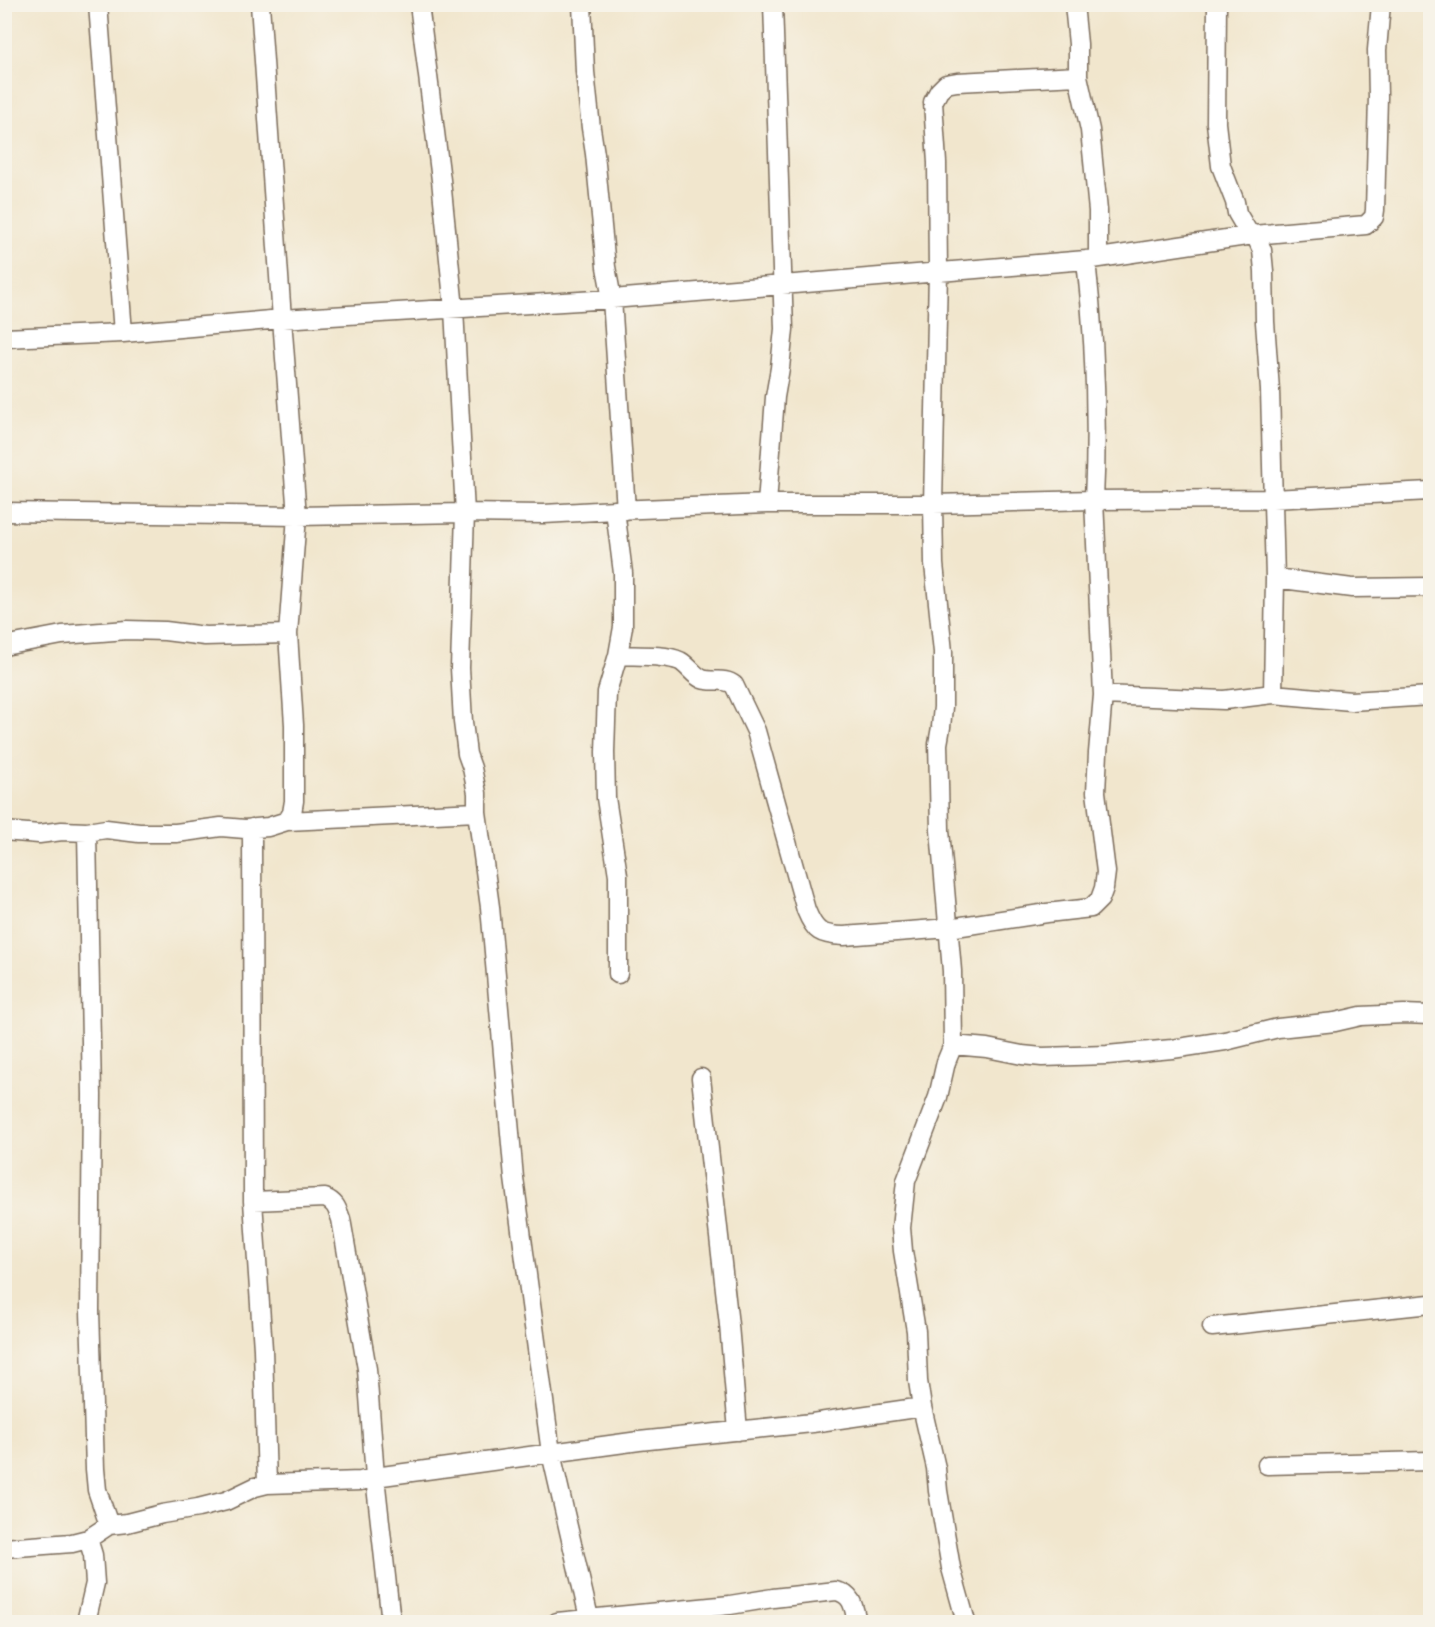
<svg xmlns="http://www.w3.org/2000/svg" width="1435" height="1627" font-family="Mynerve,sans-serif">
  <style>
    .lines { fill: none; stroke-linecap: round; stroke-linejoin: round }
    .minor-casing { stroke: #7b6c5b; stroke-width: 21 }
    .minor { stroke: #fff; stroke-width: 18 }
  </style>
  <rect width="100%" height="100%" fill="#f7f3e8"/>
  <filter id="ink" filterUnits="userSpaceOnUse"><feTurbulence type="fractalNoise" baseFrequency=".0167" numOctaves="2"/><feDisplacementMap in="SourceGraphic" scale="12" xChannelSelector="R" yChannelSelector="G"/><feConvolveMatrix kernelMatrix="1 2 1 2 8 2 1 2 1" color-interpolation-filters="sRGB"/></filter>
  <filter id="wash" filterUnits="userSpaceOnUse"><feTurbulence type="fractalNoise" baseFrequency=".008" numOctaves="4" result="noise"/><feDisplacementMap in="SourceGraphic" scale="24" xChannelSelector="R" yChannelSelector="G"/><feGaussianBlur stdDeviation="1.35" result="paint"/><feColorMatrix in="noise" values="0 0 0 0 0 0 0 0 0 0 0 0 0 0 0 0 0 1.4 0 .05"/><feComposite in="paint" operator="in"/></filter>
  <g filter="url(#wash)">
    <rect width="100%" height="100%" fill="#f1e6cd"/>
  </g>
  <g filter="url(#ink)">
    <g class="lines">
      <defs>
        <path id="minor" d="M98,4L123,333
          M419,4L441,180L454,309L465,513L460,668L463,722L467,754L472,768L477,793V812L490,907L514,1178L551,1453L590,1622
          M582,4L585,72L591,128L595,154L606,267L612,299L626,510
          M1074,4L1078,44V76L1090,130L1098,211V258
          M1217,4L1216,123L1221,166L1235,202L1237,213L1247,230L1257,239L1262,250L1264,271L1265,322L1270,390L1275,578L1273,694
          M4,338L123,333L282,319L612,299L1086,260L1253,235L1366,225L1374,217L1375,210L1378,97L1377,50L1381,4
          M767,504L775,397L780,368L784,329L773,4
          M615,510L623,573V627L618,655L607,692L605,752L606,798L618,875V974
          M4,512L297,516L465,513L544,514L615,510L767,504H933L1094,500L1272,499L1430,491
          M1275,578L1352,588L1430,587
          M4,646L62,635L127,630L165,631L205,636L288,634
          M618,655C636,656 664,654 680,661C689,666 693,675 702,679C714,683 724,677 734,685L756,731L806,910C815,932 820,935 844,936L949,928L1047,913L1091,908L1100,899L1104,888L1106,872L1096,792L1098,753L1103,695L1094,500C1098,420 1095,340 1086,260
          M1103,695L1224,700L1273,694L1351,701L1430,696
          M287,821L477,812
          M252,828L253,1201L263,1349L267,1484
          M4,831L39,834L62,831L87,832L106,829L139,833H176L221,827L245,829L268,827L287,821L292,813L294,801V725L288,634L297,516L282,319L260,4
          M87,832L92,1095L90,1311L95,1469L97,1490L109,1525
          M953,1045L987,1048L1022,1055L1042,1057L1107,1055L1172,1049L1225,1041L1278,1028L1335,1022L1361,1016L1404,1014L1430,1015
          M701,1078L729,1325L738,1431
          M253,1201L325,1198C335,1202 337,1208 341,1219L367,1369L375,1477L391,1622
          M1212,1327L1430,1304
          M1267,1465L1430,1461
          M4,1548L72,1543L88,1539L109,1525L127,1523L162,1514L198,1508L226,1501L255,1487L267,1484L361,1481L375,1477L639,1441L812,1423L922,1407
          M86,1622L95,1583L93,1555L88,1539
          M557,1622L730,1605L773,1598L836,1591C853,1594 854,1609 857,1622
          M966,1622L951,1568L938,1491L936,1468L922,1407L918,1381L916,1331L903,1251L901,1228L906,1181L938,1097L946,1062L953,1045L952,971L940,830L939,783L938,744L941,727L943,707V652L934,564L933,504L938,272L937,163L933,102L939,91L946,84L957,82L1078,76"/>
      </defs>
      <!-- minor casing -->
      <use href="#minor" class="minor-casing"/>
      <!-- minor -->
      <use href="#minor" class="minor"/>
    </g>
  </g>
  <!-- margin -->
  <rect width="1435" height="1627" fill="none" stroke="#f7f3e8" stroke-width="24"/>
</svg>
